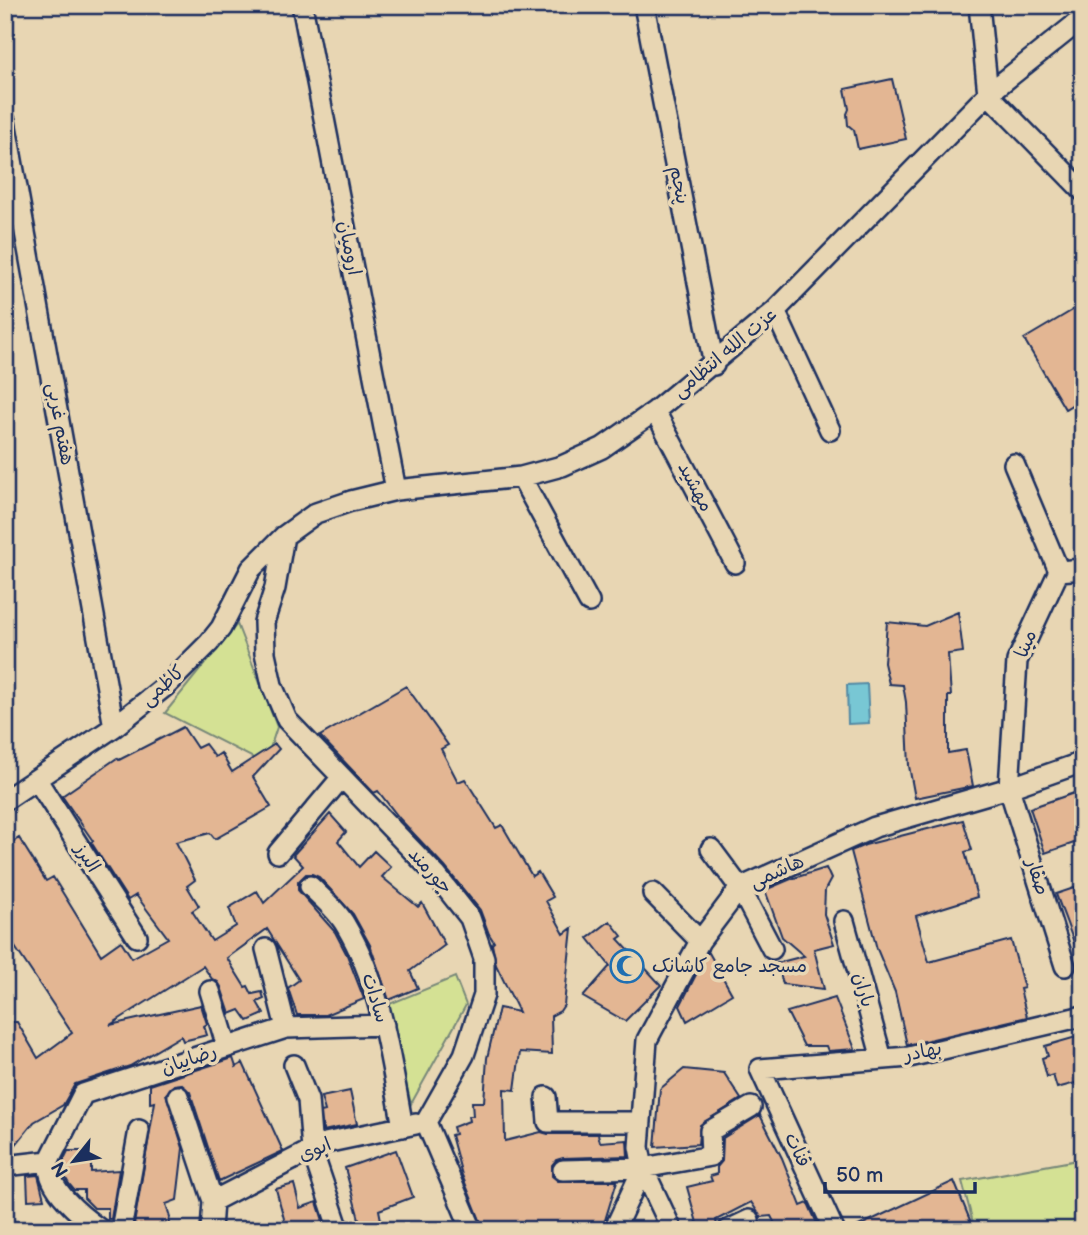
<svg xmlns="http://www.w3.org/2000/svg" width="1088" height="1235" font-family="'Balsamiq Sans','Playpen Sans Arabic',sans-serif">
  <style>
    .green { fill: #d4e194; stroke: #788879; stroke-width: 2 }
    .water { fill: #78c7d4; stroke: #538aa5; stroke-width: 2 }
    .building { fill: #e3b693; stroke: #1b2f5e; stroke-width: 2 }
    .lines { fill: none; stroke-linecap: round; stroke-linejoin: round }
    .street-casing { stroke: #1b2f5e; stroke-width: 24 }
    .street { stroke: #e8d6b3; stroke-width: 19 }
    .labels { text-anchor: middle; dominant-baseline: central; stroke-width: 7; stroke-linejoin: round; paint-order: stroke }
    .street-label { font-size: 19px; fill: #1b2f5e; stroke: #e8d6b3 }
    .poi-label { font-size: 19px; fill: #1b2f5e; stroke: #e8d6b3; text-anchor: start }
  </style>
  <rect width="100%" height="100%" fill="#e8d6b3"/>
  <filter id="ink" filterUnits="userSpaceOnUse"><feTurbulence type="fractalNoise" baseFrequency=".0143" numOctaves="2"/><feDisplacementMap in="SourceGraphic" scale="14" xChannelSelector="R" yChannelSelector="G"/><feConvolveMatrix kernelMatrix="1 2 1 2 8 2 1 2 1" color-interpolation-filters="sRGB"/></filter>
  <g filter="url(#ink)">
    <!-- green -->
    <path class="green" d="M237,624L277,727L265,764L165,713Z
      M455,977L466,1005L411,1104L387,1005Z
      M1083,1159V1230H975L962,1181Z"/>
    <!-- water -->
    <path class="water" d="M867,684L869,723L848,724L847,685Z"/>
    <!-- building -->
    <path class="building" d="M892,79L906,139L858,149L854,130L848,125L847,114L849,109L845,89Z
      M1083,304V398L1065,409L1024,339Z
      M958,612L963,652L948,654L951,696H948V753L966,750L973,786L915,798L909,766L906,702L903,685L889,684L884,663L887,622L925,626Z
      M406,686L448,745L441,749L458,782L465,779L496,828L502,825L532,876L538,872L553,897L546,901L564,934L572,928L564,1005L560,1011L551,1016L552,1054L520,1052L515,1090L504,1089L505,1141L541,1132L548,1134H598L600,1142L627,1140L628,1156L563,1158L556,1160L552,1165V1176L558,1181H617L602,1230H484L462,1175L451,1135L455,1134L453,1127L469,1121L468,1116H473L472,1102H484L487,1058L499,1008L519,1012L496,965L492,944L494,942L489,934L480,910L445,867L400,819L378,791L374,793L320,736Z
      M183,727L197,748L205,744L215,757L221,753L232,772L275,744L279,749L253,777L271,807L215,839L210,833L176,842L195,880L187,886L199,906L192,911L212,941L236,926L229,908L257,891L264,903L303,866L293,855L330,814L346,832L338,841L359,867L374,851L391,867L382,877L418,907L422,903L445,945L410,971L418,988L389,1000L370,945L353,914L319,877L312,874H306L298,882V890L335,932L347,955L364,999L325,1015H297L288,988L299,980L267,929L227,958L245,987L248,986L252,994L262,992L264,999L257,1002L264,1014L248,1021L240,1010L230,1014L221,987L218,982L212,979L203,966L110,1025L201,1005L207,1024L204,1026L207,1035L183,1041L181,1036L130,1066L75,1084L63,1105L34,1122L9,1153L5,1154V1022H17L38,1058L72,1033L5,932V847L19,838L46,881L53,877L101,955L121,941L132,958L168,938L136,895L128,900L91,842L93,841L62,796L117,758L119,760Z
      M1083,790V840L1045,853L1030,808Z
      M963,820L972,850L965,852L977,897L916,916L929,962L1011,940L1024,988L1020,989L1027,1017L907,1045L895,992L877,949L851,851L865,845Z
      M826,868L831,879L825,890L824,914L834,944L814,949L824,989L783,984L777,963L804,956L782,937L765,890L791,879Z
      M1083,885V961H1081L1056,894Z
      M610,921L622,936L618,939L661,985L625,1021L583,997L610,966L588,938Z
      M708,951L732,994L687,1021L680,1006Z
      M835,998L855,1049L828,1051L826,1046H804L787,1012Z
      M1083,1035V1081L1057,1088L1053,1075L1047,1077L1042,1058L1048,1056L1045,1046Z
      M233,1058L236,1067L243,1063L283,1151L219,1181L190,1092L181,1084L174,1085L166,1094L183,1148L177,1200L166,1204L170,1217L167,1230H133L155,1102L150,1103V1085Z
      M684,1069L724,1073L741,1099L700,1125L698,1144L655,1147L660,1089Z
      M350,1091L357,1124L323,1131L321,1112L325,1111L321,1097Z
      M760,1115L782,1158L801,1206L808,1203L820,1230H789L787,1224L777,1228L771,1216L761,1217L751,1202L716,1220L717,1226L699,1230L687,1187L712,1181L710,1176L717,1174V1167L722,1161L723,1138Z
      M396,1150L413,1197L379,1210L383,1230H362L345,1168Z
      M68,1151H91V1172L119,1170L111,1219H108V1208H94L84,1198V1190H74L69,1184L64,1175V1159Z
      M38,1175L44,1199L28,1200L27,1176Z
      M954,1181L974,1230H850Z
      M294,1184L300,1208L317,1202L326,1230H287L276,1189Z"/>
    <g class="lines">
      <defs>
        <path id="street" d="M302,5L396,490
          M644,5L714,365
          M979,5L988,94L1083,191
          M5,121L114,727
          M775,311L830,430
          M655,411L735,563
          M1014,464L1059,571
          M521,477L589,602
          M284,536L275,588L264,622L265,653L272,685L287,720L436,875L470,918L484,958V995L464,1055L426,1122L472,1230
          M37,780L137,937
          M5,800L114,727L168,684L209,643L221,628L251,569L284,536L316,513L351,501L396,490L521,477L562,466L602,448L655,411L775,311L988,94L1083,18
          M711,849L740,888L772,949
          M278,853L342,777
          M310,886C322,898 338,911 346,926C382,987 390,1058 403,1127
          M653,893L700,941
          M844,921L882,1059
          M266,949L286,1028
          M1065,966L1009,788L1017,661L1059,571L1083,569
          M210,991L227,1047
          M294,1065L308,1100L312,1150L339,1230
          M178,1096L213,1201L211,1230
          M546,1097L548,1122H641
          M49,1161C45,1187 81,1216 101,1230
          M5,1166L49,1161L83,1094L286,1028L384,1025
          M643,1168L672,1230
          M563,1170L643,1168L711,1156L710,1131L751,1107
          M213,1201L325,1143L416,1124
          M121,1230L139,1130
          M614,1230L643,1168L639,1147L647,1040L700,941L740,888L875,827L1009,788L1083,762
          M728,1230L749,1220
          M834,1230L760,1069L909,1057L1083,1016"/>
      </defs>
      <!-- street casing -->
      <use href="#street" class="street-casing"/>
      <!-- street -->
      <use href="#street" class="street"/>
    </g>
  </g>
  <!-- icons -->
  <defs>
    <symbol id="mosque-ring" viewBox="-11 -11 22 22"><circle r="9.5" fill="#e8d6b3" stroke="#1f6fb2" stroke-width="1.5"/><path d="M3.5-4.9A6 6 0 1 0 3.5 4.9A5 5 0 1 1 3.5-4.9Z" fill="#1f6fb2"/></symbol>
  </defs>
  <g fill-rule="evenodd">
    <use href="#mosque-ring" x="608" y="947" width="38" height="38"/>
  </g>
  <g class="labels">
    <!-- street labels -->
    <g class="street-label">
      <text transform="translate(679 185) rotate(79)">پنجم</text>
      <text transform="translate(349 248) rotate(79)">ارومیان</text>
      <text transform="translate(725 353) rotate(-40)">عزت الله انتظامی</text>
      <text transform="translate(60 424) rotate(80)">هفتم غربی</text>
      <text transform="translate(695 487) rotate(62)">مهشید</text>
      <text transform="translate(1026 644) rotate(-67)">مینا</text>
      <text transform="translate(163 686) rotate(-41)">کاظمی</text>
      <text transform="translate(87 858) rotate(58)">البرز</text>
      <text transform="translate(430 871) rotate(48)">جورمند</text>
      <text transform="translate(777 872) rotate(-24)">هاشمی</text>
      <text transform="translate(1037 877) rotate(73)">صفار</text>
      <text transform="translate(863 990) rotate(74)">باران</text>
      <text transform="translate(375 998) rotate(73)">سادات</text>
      <text transform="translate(923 1052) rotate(-11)">بهادر</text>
      <text transform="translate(189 1060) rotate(-19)">رضاییان</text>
      <text transform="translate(315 1150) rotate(-23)">ابوی</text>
      <text transform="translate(797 1150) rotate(65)">قنات</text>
    </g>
    <!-- poi labels -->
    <g class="poi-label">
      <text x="652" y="966">مسجد جامع کاشانک</text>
    </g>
  </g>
  <!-- margin -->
  <rect width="1088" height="1235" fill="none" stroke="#e8d6b3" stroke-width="28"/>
  <rect x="14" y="14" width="1060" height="1207" fill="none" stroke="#1b2f5e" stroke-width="2.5" filter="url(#ink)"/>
  <!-- north arrow -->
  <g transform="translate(74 1161) rotate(240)" stroke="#e8d6b3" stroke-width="5" paint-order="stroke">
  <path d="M0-5L12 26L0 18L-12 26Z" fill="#1b2f5e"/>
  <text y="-10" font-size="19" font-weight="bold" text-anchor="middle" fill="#1b2f5e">N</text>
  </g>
  <!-- scale -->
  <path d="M825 1182v10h150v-10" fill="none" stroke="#1b2f5e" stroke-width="3.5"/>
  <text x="836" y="1182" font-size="21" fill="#1b2f5e" stroke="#e8d6b3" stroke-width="5" paint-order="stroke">50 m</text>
</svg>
